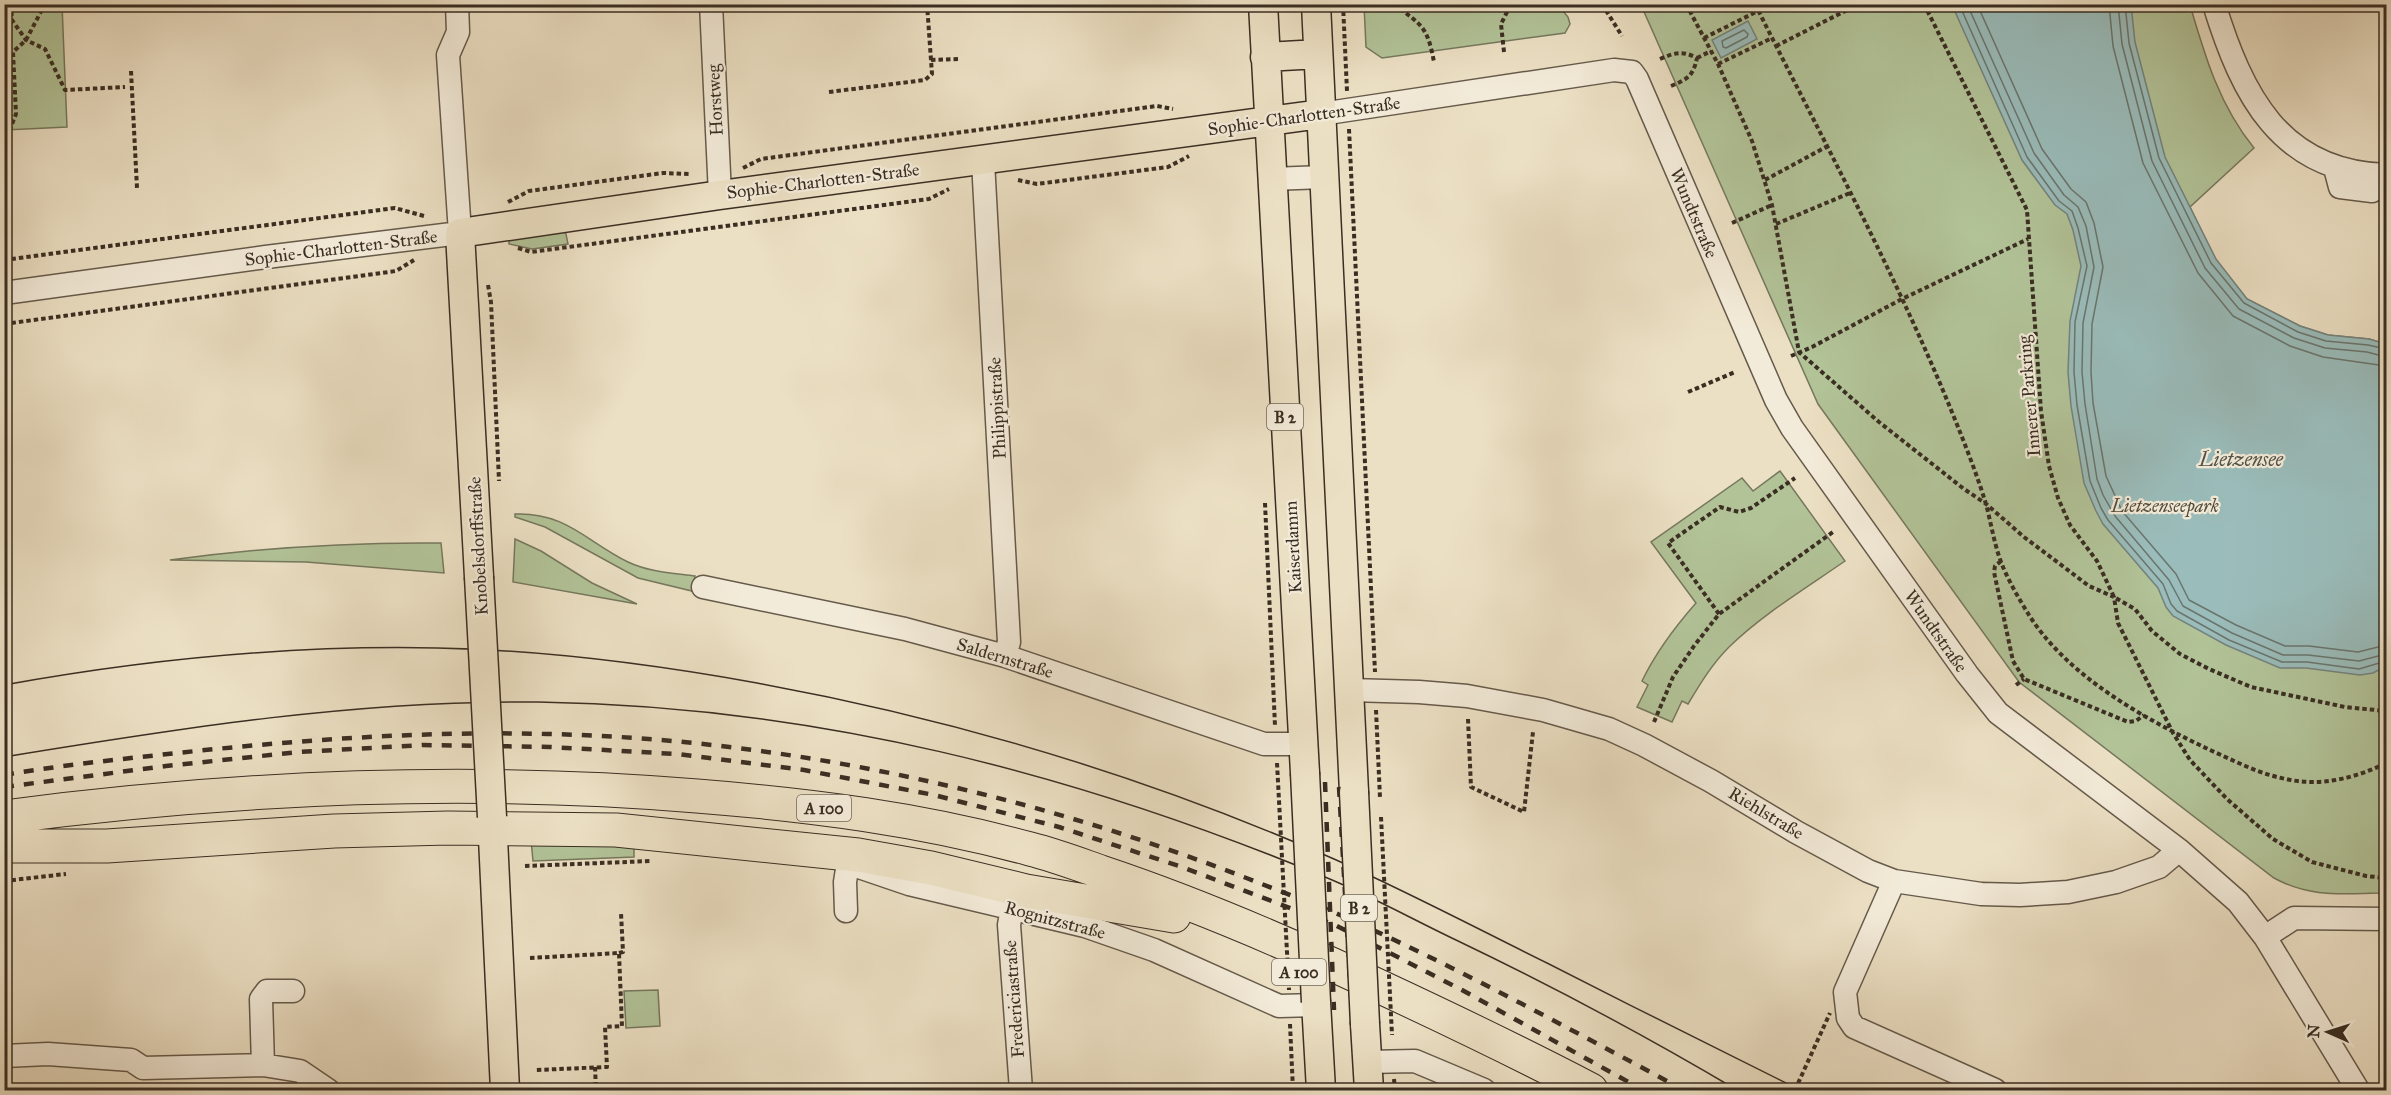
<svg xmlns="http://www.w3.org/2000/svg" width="2391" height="1095" font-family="'IM FELL Great Primer',serif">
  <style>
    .green { fill: #b2c398; stroke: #76785e; stroke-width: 1.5 }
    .water { fill: #9abcba; stroke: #74837e; stroke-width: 1.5 }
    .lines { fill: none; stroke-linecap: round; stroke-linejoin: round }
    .shore { stroke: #6a756e; stroke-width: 1.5 }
    .minor-casing { stroke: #665a4b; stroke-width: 25 }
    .major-casing { stroke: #3a2e23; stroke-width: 31 }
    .highway-casing { stroke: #3a2e23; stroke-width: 35 }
    .path { stroke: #3a2e23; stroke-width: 4; stroke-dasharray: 4.5 3; stroke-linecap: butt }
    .minor { stroke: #f3ebd9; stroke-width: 22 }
    .major { stroke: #ece0c4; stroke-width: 28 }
    .highway { stroke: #ece0c4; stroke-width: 33 }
    .tram { stroke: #3a2e23; stroke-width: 1.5 }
    .rail { stroke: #3a2e23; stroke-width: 4.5; stroke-dasharray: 10 10; stroke-linecap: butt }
    .major-bridge-casing { stroke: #3a2e23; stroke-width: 31; stroke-linecap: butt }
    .path-bridge { stroke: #3a2e23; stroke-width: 4; stroke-dasharray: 4.5 3; stroke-linecap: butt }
    .major-bridge { stroke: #ece0c4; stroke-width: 28 }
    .labels { text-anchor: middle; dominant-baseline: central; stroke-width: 4.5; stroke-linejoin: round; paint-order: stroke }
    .shield { fill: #f3ebd9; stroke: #72675a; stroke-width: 1.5 }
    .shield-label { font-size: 16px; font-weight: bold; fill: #3a2e23 }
    .street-label { font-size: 18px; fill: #3a2e23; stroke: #f3ebd9 }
    .park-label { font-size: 18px; font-style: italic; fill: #524c3a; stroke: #f3ebd9 }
    .water-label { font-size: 20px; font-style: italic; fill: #525249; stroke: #f3ebd9 }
  </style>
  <rect width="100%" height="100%" fill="#ece0c4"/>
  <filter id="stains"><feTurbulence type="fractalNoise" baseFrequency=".00333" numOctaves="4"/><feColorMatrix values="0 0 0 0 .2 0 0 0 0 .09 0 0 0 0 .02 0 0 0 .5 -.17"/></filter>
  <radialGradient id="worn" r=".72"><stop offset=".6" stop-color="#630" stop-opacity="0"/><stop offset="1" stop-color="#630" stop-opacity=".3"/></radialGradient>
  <!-- green -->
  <path class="green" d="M4,5H62L67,127L5,130Z
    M1364,5H1558L1568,17L1570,24L1565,33L1382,58L1366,47Z
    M1641,5H2190C2205,56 2219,105 2254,148L2190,207L2215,259L2247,299L2300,326L2328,335L2369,339L2386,344V893C2345,893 2312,899 2274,878L2019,682L1818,404Z
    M564,231L566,234L568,244L532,249L509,244V239Z
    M1780,471L1845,561C1806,588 1763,614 1729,647C1712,664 1700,684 1688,704L1682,701L1672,722L1637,707L1648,685L1642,681C1656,652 1674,628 1696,603L1651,542L1742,478L1753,491Z
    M515,514C566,512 587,542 628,562C649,572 672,573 695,576L692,591L638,578L545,527L515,517Z
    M515,539L541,551L592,583L637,604L513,582Z
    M441,543L444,573L306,562L170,560C259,548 350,542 441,543Z
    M531,840L634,844V857L533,861Z
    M658,990L660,1026L626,1028L624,991Z"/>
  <!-- water -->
  <path class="water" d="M1952,5H2131L2135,42L2165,157L2216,259L2247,299L2300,326L2328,335L2369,339L2386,344V666L2373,673L2360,675L2306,668H2280L2226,645L2173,616L2166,607L2158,588L2103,524L2096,511L2084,483L2071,406L2068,372L2070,321L2081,266L2073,230L2067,214L2055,205L2022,160Z
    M1748,21L1757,39L1721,58L1712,40Z"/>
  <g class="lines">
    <!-- shore -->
    <path class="shore" d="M1959,4L2027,157L2059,201L2072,211L2078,228L2087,266L2075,322L2074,372L2077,405L2090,481L2101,508L2108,520L2163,584L2171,604L2177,611L2229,640L2282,662H2307L2359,669L2386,661
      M1967,4L2034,153L2064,195L2078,207L2086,226L2094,267L2083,323L2082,372L2085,404L2097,479L2103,495L2115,516L2169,580L2183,606L2232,633L2283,655H2308L2359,661L2386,654
      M1977,4L2042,149L2071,189L2086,202L2094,223L2103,267L2092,324L2091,372L2093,403L2106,476L2122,511L2176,574L2189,600L2236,625L2285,646H2309L2358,652L2386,645
      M2109,4L2113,46L2143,163L2198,273L2233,316L2290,346L2323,357L2386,366
      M2118,4L2122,44L2152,161L2205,268L2239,309L2294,338L2325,348L2367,352L2386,357
      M2125,4L2129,43L2159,158L2211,263L2244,303L2298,332L2326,341L2368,345L2386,349
      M1744,30L1748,34L1747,37L1726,48L1723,47L1722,41Z"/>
    <defs>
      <path id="minor" d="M711,4L720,195
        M2214,4C2242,95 2280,172 2386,175
        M1321,114L1614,70L1632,72L1637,79L1776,400L1792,428L1967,674L1998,713L2179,850L2238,902L2265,937L2358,1090
        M983,161L1009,642L1005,656
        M2335,168L2340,187L2372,191L2384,175
        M1271,179L1324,177
        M4,293L266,257L460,233L448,55L458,32L457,4
        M703,587L905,629L1005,656L1264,744H1302
        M1350,690L1419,692L1467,696L1543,710L1609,729L1644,745L1711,781L1796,832L1868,871L1894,881L1981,894L2020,895L2068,892L2116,882L2159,867L2179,850
        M859,867L909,884L1085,926L1154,950L1279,1006L1317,1005
        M1894,881L1845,992L1848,1018L1854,1027L1995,1090
        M1012,908L1009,925L1021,1090
        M846,911L845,882L848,863
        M2265,937L2294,918L2386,919
        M4,1056L48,1054L131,1060L143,1068L263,1065L300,1071L328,1090
        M1367,1062L1415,1061L1484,1090
        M263,1065L261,999L267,991H293"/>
      <path id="major" d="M1263,4L1305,773
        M1316,4L1354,792
        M1265,57L1318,54
        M479,577L460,233L720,195L1321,114
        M492,817L505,1090
        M1316,1002L1321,1090
        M1365,1024L1369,1090"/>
      <path id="highway" d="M4,817C234,787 466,777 697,796C811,805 920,819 1030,849C1054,855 1078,864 1101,872C1179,898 1256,930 1331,964C1418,1004 1505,1045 1591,1090
        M4,846H107L334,831L448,828L616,830L858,855L931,868L1026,891L1174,916"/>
    </defs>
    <!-- minor casing -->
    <use href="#minor" class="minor-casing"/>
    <!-- major casing -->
    <use href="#major" class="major-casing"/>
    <!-- highway casing -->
    <use href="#highway" class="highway-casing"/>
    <!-- path -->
    <path class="path" d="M11,4L12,20L26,40L45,49L65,90L125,87
      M970,4L971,8
      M1343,4L1347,91
      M1394,4C1422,26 1427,25 1434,62
      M1602,4L1622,36
      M1686,4L1718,64L1752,141L1772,205L1799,352L1879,422L1964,489L1985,503L2024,537L2089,586L2114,597L2118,623L2173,733L2190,760L2227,799L2273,839L2312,862L2366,876L2386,878
      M1755,4C1825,144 1900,282 1958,427C1968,452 1978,478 1986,504C1991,523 1994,543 2001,562C2008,580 2019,599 2029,615C2068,677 2145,719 2210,750C2235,761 2259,774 2286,779C2320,787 2356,778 2386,763
      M1924,4L2027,210L2041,411L2049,466L2058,498L2070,525L2097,561L2114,597L2135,609L2152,631L2180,654L2209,669L2251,687L2345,707L2386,711
      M928,6L943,4
      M1704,38L1758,11
      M1776,46L1859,4
      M1504,52L1501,24L1511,4
      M1697,58L1711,51
      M1660,59C1674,53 1682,50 1697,58
      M931,60L961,59
      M1718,64L1772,38
      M131,71L137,188
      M1671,86C1688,79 1693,76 1697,58
      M829,92L925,80L932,74L927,4
      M1349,129L1375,672
      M7,160L6,139L16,114L13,52L26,40L45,4
      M743,168L761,159L1157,106L1173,109
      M1018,180L1037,184L1168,167L1189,156
      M1765,180L1826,147
      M508,202L529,191L663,173L691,174
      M1732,223L1772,205
      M1776,224L1850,193
      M518,248L531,252L929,199L949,189
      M4,260L395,208L424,216
      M488,285L491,302L499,481
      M4,324L396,271L414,260
      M1791,356L1812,347L1902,299L2028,239
      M1688,392L1735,372
      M1265,503L1275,726
      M2001,561L1995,566L1994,572L2013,661L2024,679L2128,722L2136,721L2144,715
      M1719,614L1668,543L1720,507L1739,512L1751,508L1795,478
      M2016,685L2024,679
      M1376,710L1380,798
      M1468,719L1471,787L1524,812L1533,732
      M1654,722L1673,677L1694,646L1719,614L1833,532
      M525,866L651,861
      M4,881L66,874
      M619,953L623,952L621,913
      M530,958L619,953L622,1026L605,1027L607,1067L536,1070
      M1290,1024L1293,1090
      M595,1067L596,1090
      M1394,1079L1395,1090"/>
    <!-- minor -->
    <use href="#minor" class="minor"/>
    <!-- major -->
    <use href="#major" class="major"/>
    <!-- highway -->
    <use href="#highway" class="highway"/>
    <!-- tram -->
    <path class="tram" d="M4,685C147,659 292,645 437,648C544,650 652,664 757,683C955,719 1150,778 1334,859C1406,891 1476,928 1547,963C1631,1006 1716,1048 1800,1090
      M4,757C181,728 358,700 538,702C813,706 1072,772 1325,877C1369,895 1412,919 1456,940C1552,986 1646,1036 1737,1090"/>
    <!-- rail -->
    <path class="rail" d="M4,775C68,764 132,758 196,751C313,739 430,731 547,734C787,739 1027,793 1249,879C1279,891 1310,902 1340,915C1457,967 1571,1030 1684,1090
      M1325,782L1334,1010
      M4,787L166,766L299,752L423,745L550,747L677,754L804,770L934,795L1059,827L1179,866L1335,925L1462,990L1643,1090
      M1339,787L1352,1018"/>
    <defs>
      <path id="major-bridge" d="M479,577L492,817
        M1305,773L1316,1002
        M1354,792L1365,1024"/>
    </defs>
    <!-- major-bridge casing -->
    <use href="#major-bridge" class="major-bridge-casing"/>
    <!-- path-bridge -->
    <path class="path-bridge" d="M1277,763L1289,990
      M1381,817L1392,1035
      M1795,1090L1830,1013"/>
    <!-- major-bridge -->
    <use href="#major-bridge" class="major-bridge"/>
  </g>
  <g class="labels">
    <!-- shield labels -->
    <g class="shield">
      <rect x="1267" y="404" width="36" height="26" rx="4.5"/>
      <rect x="797" y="795" width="54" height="26" rx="4.5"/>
      <rect x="1341" y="895" width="36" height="26" rx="4.5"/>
      <rect x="1272" y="959" width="54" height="26" rx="4.5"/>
    </g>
    <g class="shield-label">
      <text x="1285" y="417">B 2</text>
      <text x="824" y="808">A 100</text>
      <text x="1359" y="908">B 2</text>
      <text x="1299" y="972">A 100</text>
    </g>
    <!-- street labels -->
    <g class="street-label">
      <text transform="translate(715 100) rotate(-93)">Horstweg</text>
      <text transform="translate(1304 116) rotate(-8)">Sophie-Charlotten-Straße</text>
      <text transform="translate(823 181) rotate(-7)">Sophie-Charlotten-Straße</text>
      <text transform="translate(1694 213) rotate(67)">Wundtstraße</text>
      <text transform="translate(341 248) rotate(-7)">Sophie-Charlotten-Straße</text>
      <text transform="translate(2029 396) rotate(-95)">Innerer Parkring</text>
      <text transform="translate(997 408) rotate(-93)">Philippistraße</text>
      <text transform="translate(478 546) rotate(-93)">Knobelsdorffstraße</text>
      <text transform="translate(1293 547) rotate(-93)">Kaiserdamm</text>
      <text transform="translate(1936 631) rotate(55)">Wundtstraße</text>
      <text transform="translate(1005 658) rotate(17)">Saldernstraße</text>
      <text transform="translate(1766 813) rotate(31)">Riehlstraße</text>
      <text transform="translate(1055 920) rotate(15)">Rognitzstraße</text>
      <text transform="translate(1014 999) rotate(-94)">Fredericiastraße</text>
    </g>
    <!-- park labels -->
    <g class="park-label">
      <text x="2165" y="506">Lietzenseepark</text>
    </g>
    <!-- water labels -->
    <g class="water-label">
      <text x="2241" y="459">Lietzensee</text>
    </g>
  </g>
  <!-- margin -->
  <rect width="2391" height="1095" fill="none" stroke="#ece0c4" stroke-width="24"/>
  <rect x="6" y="6" width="2379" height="1083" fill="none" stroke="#3a2e23" stroke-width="3"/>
  <rect x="12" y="12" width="2367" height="1071" fill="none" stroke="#3a2e23" stroke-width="1.5"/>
  <!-- north arrow -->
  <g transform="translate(2328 1032) rotate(273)" stroke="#f3ebd9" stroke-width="4.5" paint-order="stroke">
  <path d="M0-4.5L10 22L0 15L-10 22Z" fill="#3a2e23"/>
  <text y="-9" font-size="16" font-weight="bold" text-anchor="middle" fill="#3a2e23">N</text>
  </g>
  <rect width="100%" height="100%" filter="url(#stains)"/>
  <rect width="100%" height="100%" fill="url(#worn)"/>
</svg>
